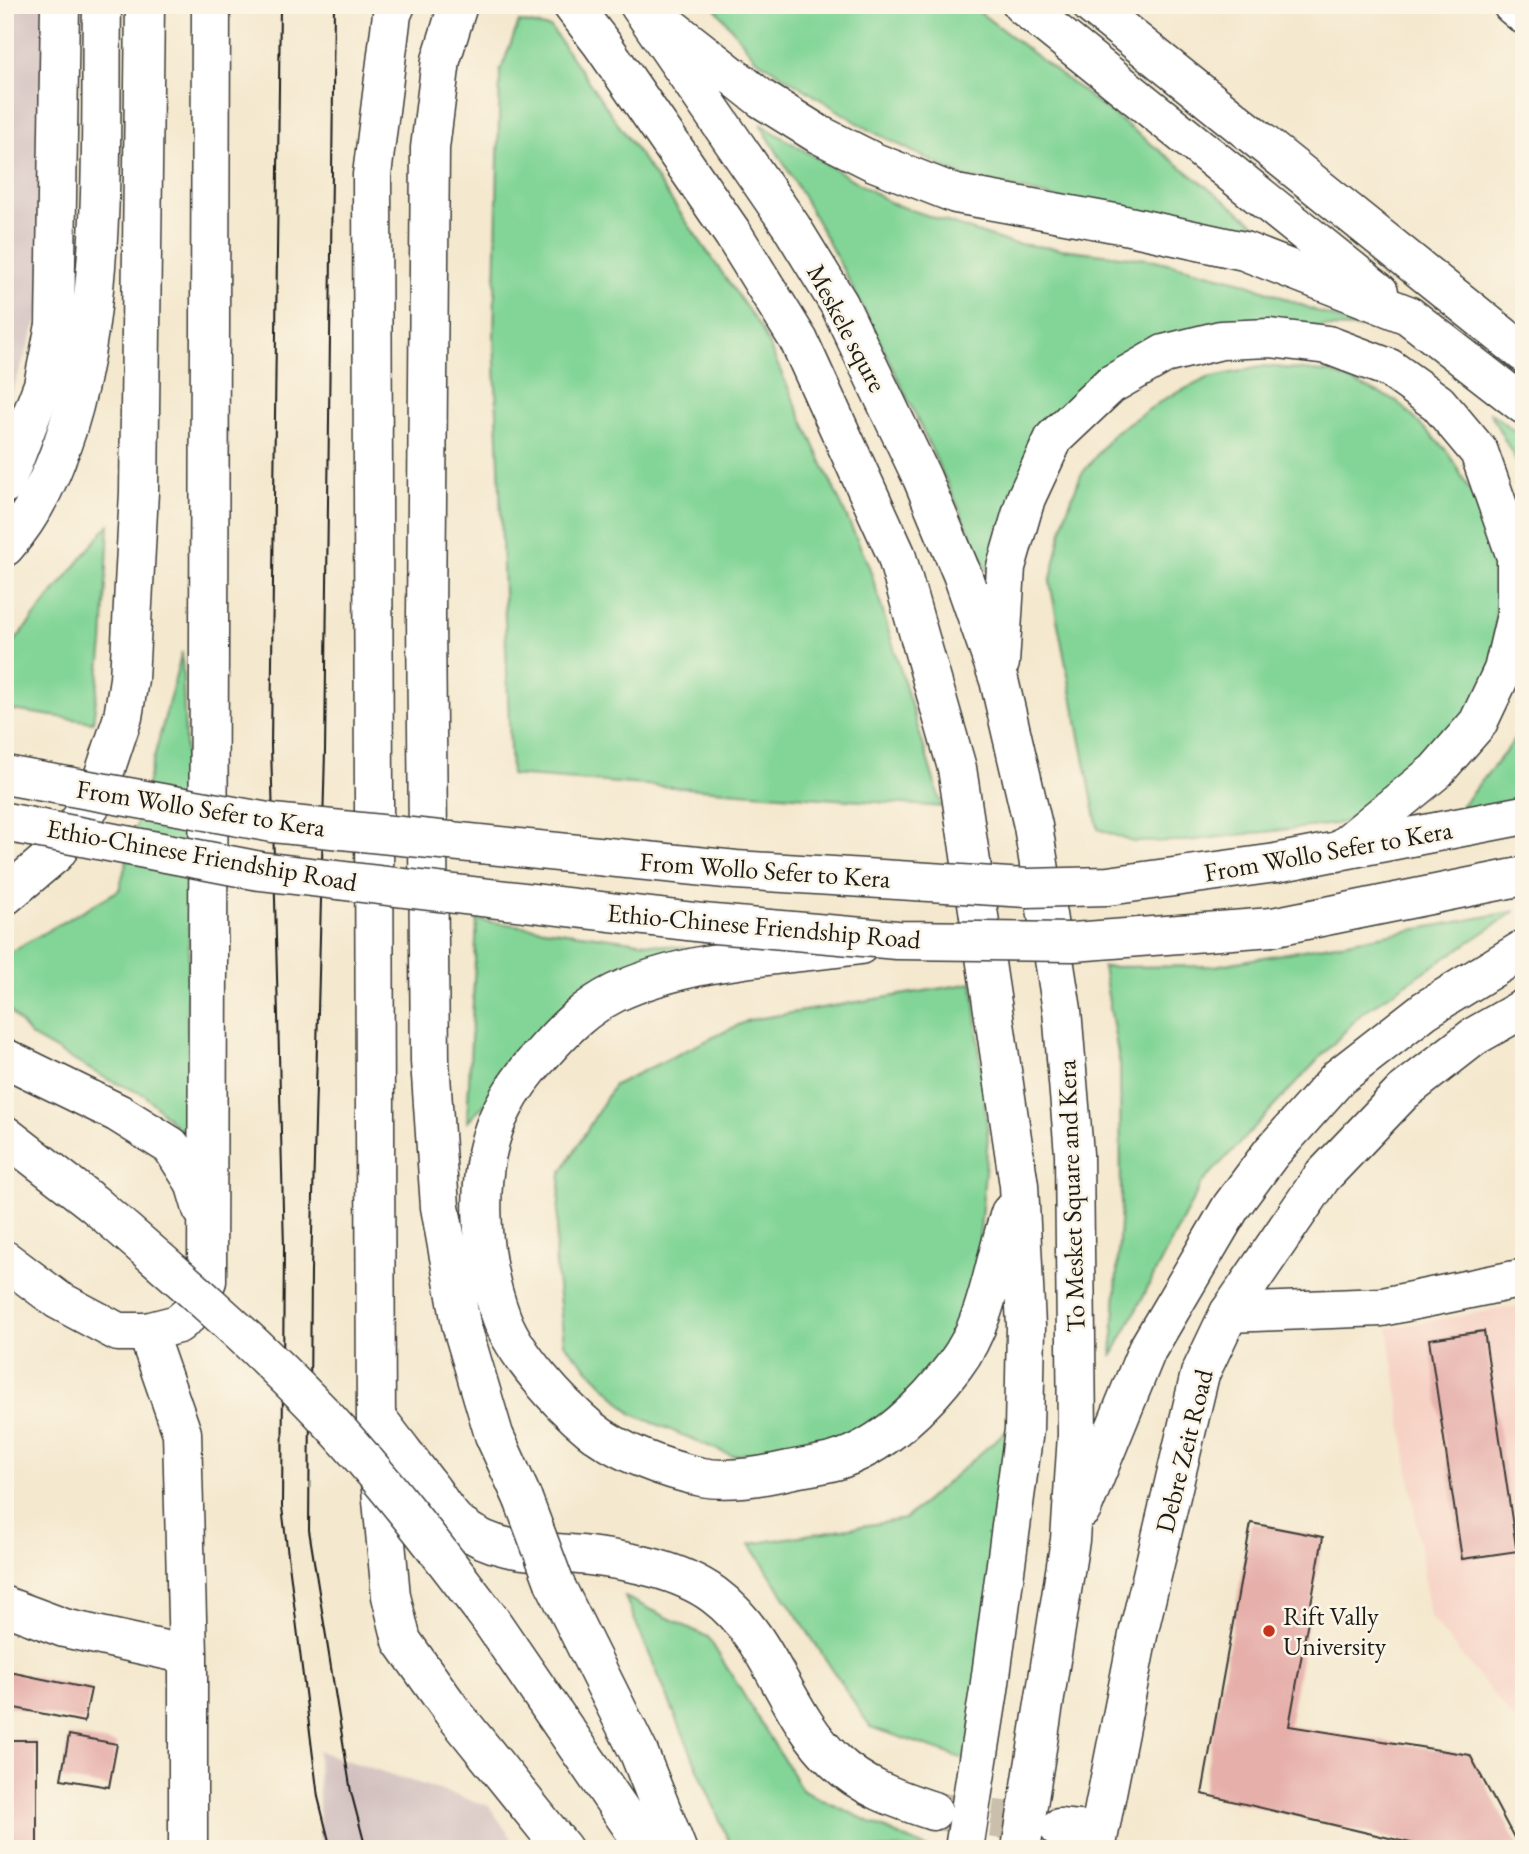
<svg xmlns="http://www.w3.org/2000/svg" width="1529" height="1854" font-family="'EB Garamond',serif">
  <style>
    .built { fill: #f6d2c5 }
    .industrial { fill: #d1bfbf }
    .green { fill: #83d597; stroke: #50785a; stroke-width: 2 }
    .building { fill: #e6afaa }
    .lines { fill: none; stroke-linecap: round; stroke-linejoin: round }
    .secondary-tunnel { stroke: #c9bfaa; stroke-width: 38; stroke-dasharray: 38 19; stroke-linecap: butt }
    .minor-casing { stroke: #3c3b37; stroke-width: 41 }
    .secondary-casing { stroke: #3c3b37; stroke-width: 41 }
    .primary-casing { stroke: #3c3b37; stroke-width: 41 }
    .minor { stroke: #fff; stroke-width: 38 }
    .secondary { stroke: #fff; stroke-width: 38 }
    .primary { stroke: #fff; stroke-width: 38 }
    .tram { stroke: #1c1c1c; stroke-width: 2 }
    .primary-bridge-casing { stroke: #3c3b37; stroke-width: 41; stroke-linecap: butt }
    .primary-bridge { stroke: #fff; stroke-width: 38 }
    .poi-dot { fill: #c8321e; stroke: #fcf5e5; stroke-width: 2.5 }
    .labels { text-anchor: middle; dominant-baseline: central; stroke-width: 5; stroke-linejoin: round; paint-order: stroke }
    .street-label { font-size: 26px; fill: #1c1c1c; stroke: #fcf5e5 }
    .poi-label { font-size: 26px; fill: #1c1c1c; stroke: #fcf5e5; text-anchor: start }
  </style>
  <rect width="100%" height="100%" fill="#fcf5e5"/>
  <filter id="ink" filterUnits="userSpaceOnUse"><feTurbulence type="fractalNoise" baseFrequency=".0143" numOctaves="2"/><feDisplacementMap in="SourceGraphic" scale="14" xChannelSelector="R" yChannelSelector="G"/><feConvolveMatrix kernelMatrix="1 2 1 2 8 2 1 2 1" color-interpolation-filters="sRGB"/></filter>
  <filter id="wash" filterUnits="userSpaceOnUse"><feTurbulence type="fractalNoise" baseFrequency=".00686" numOctaves="4" result="noise"/><feDisplacementMap in="SourceGraphic" scale="28" xChannelSelector="R" yChannelSelector="G"/><feGaussianBlur stdDeviation="1.57" result="paint"/><feColorMatrix in="noise" values="0 0 0 0 0 0 0 0 0 0 0 0 0 0 0 0 0 1.4 0 .05"/><feComposite in="paint" operator="in"/></filter>
  <g filter="url(#wash)">
    <rect width="100%" height="100%" fill="#f4e8ce"/>
    <!-- built -->
    <path class="built" d="M1524,1305V1732L1430,1617L1388,1328Z"/>
    <!-- industrial -->
    <path class="industrial" d="M5,5H44L46,295L5,413Z
      M318,1751L489,1806L519,1849H320Z"/>
    <!-- green -->
    <path class="green" d="M713,5H970L1296,255L962,176L869,130L755,58Z
      M519,22L551,28L762,330L869,566L942,807L511,775L494,337L500,72Z
      M760,124L893,204L1010,243L1155,260L1243,282L1360,328L1253,325L1080,396L988,572C917,417 850,269 760,124Z
      M1265,366L1332,373L1397,401L1448,452L1485,517L1499,569L1492,684L1393,806L1336,824L1185,841L1133,842L1098,829L1050,583L1066,513L1081,475L1115,432L1166,398L1208,378Z
      M1489,411L1524,439V475Z
      M109,524L103,645L93,722L5,709V653Z
      M182,652L190,896L187,1020L195,1145L145,1095L109,1080L31,1036L5,1005V955L119,890Z
      M1524,719V803L1454,815L1511,745Z
      M1516,911L1362,1013L1201,1184L1112,1357L1121,1205L1120,1065L1103,967L1215,966Z
      M477,920L707,951L575,1012L467,1122Z
      M973,983L988,1136L976,1278L937,1369L858,1437L732,1456L632,1414L564,1344L555,1257L561,1173L614,1085L749,1020Z
      M1022,1417L967,1760L870,1727L750,1544L905,1519Z
      M625,1597L708,1637L803,1791L929,1849H732Z"/>
    <g id="blocks">
      <!-- building -->
      <path class="building" d="M1484,1331L1516,1547L1524,1546V1580L1517,1551L1462,1559L1429,1339Z
        M1251,1523L1323,1537L1289,1726L1470,1755L1518,1845L1511,1849H1436L1202,1794Z
        M5,1671L91,1689L84,1722L5,1706Z
        M69,1735L117,1744L109,1787L61,1779Z
        M5,1740H37V1849H5Z"/>
    </g>
  </g>
  <g filter="url(#ink)">
    <use href="#blocks" fill-opacity="0" stroke="#3c3b37" stroke-width="2"/>
    <g class="lines">
      <!-- secondary-tunnel -->
      <path class="secondary-tunnel" d="M935,1811L1056,1827"/>
      <defs>
        <path id="minor" d="M1512,5L1524,15
          M1229,1313L1382,1307L1524,1278
          M147,1332L182,1433L188,1655V1849
          M5,1606L64,1628L188,1655"/>
        <path id="secondary" d="M396,5L392,14L372,175L376,1436L391,1596L402,1641L452,1711L563,1849
          M1091,5L1524,353
          M5,484L43,385L55,325L60,5
          M5,1058L118,1113L171,1146L194,1182L202,1209
          M5,1260L58,1300L118,1332H147L178,1324L192,1312L207,1281L211,5
          M377,1418C395,1442 414,1466 432,1490C441,1503 449,1518 462,1527C501,1556 543,1550 589,1556C630,1561 680,1570 714,1595C772,1638 784,1713 835,1761C863,1788 897,1799 933,1811
          M1059,1828L1098,1832
          M1096,1849L1139,1630L1200,1374L1229,1313L1322,1177L1403,1092L1475,1036L1524,1008"/>
        <path id="primary" d="M458,5L441,60L430,148L426,616L430,1061L440,1207L461,1324L494,1435L523,1499
          M572,5L602,44L733,234L799,341L896,554L957,768L1019,1185L1026,1326L1024,1430L989,1690L964,1849
          M639,5L791,226L839,304L922,478L962,574L999,680L1033,826L1062,1010L1074,1154L1077,1435L1070,1540L1021,1849
          M1022,5L1379,292
          M664,22L762,99L818,134L874,162L956,194L1120,224L1244,251L1408,315L1524,405
          M5,547C116,422 99,164 102,5
          M1000,663L1006,567L1026,498L1054,438L1110,385L1164,354L1221,340L1270,338L1328,345L1389,368L1438,403L1479,452L1516,557V615L1503,670L1478,723L1436,771L1337,852
          M1276,863L1524,815
          M5,896L55,854L96,798L123,717L129,679L139,492L145,5
          M1272,927L1524,876
          M860,945C780,956 689,958 615,993C586,1007 564,1029 543,1053C528,1069 513,1088 503,1108C472,1166 479,1259 502,1319C516,1356 560,1404 590,1429C618,1452 667,1470 702,1477C728,1482 763,1476 789,1470C804,1467 820,1465 835,1461C883,1447 926,1404 955,1365C988,1322 993,1263 1010,1213
          M5,1135L94,1204
          M1082,1509L1147,1350L1231,1207L1271,1153L1339,1077L1425,1010L1524,949
          M554,1582L639,1753L677,1849
          M489,1618L647,1849"/>
      </defs>
      <!-- minor casing -->
      <use href="#minor" class="minor-casing"/>
      <!-- secondary casing -->
      <use href="#secondary" class="secondary-casing"/>
      <!-- primary casing -->
      <use href="#primary" class="primary-casing"/>
      <!-- minor -->
      <use href="#minor" class="minor"/>
      <!-- secondary -->
      <use href="#secondary" class="secondary"/>
      <!-- primary -->
      <use href="#primary" class="primary"/>
      <!-- tram -->
      <path class="tram" d="M280,5L271,745L284,1248L282,1507L318,1797L331,1849
        M334,5L325,751L311,1271L309,1530L351,1792L366,1849"/>
      <defs>
        <path id="primary-bridge" d="M5,775L273,823L736,870L1027,888L1108,886L1276,863
          M5,822L260,871L703,923L897,940L1073,942L1272,927
          M94,1204C172,1271 250,1338 321,1412C382,1477 436,1548 489,1618
          M523,1499L554,1582"/>
      </defs>
      <!-- primary-bridge casing -->
      <use href="#primary-bridge" class="primary-bridge-casing"/>
      <!-- primary-bridge -->
      <use href="#primary-bridge" class="primary-bridge"/>
    </g>
  </g>
  <!-- markers -->
  <circle class="poi-dot" cx="1269" cy="1631" r="7"/>
  <g class="labels">
    <!-- street labels -->
    <g class="street-label">
      <text transform="translate(847 328) rotate(62)">Meskele squre</text>
      <text transform="translate(201 808) rotate(9)">From Wollo Sefer to Kera</text>
      <text transform="translate(1328 851) rotate(-10)">From Wollo Sefer to Kera</text>
      <text transform="translate(202 855) rotate(10)">Ethio-Chinese Friendship Road</text>
      <text transform="translate(765 870) rotate(4)">From Wollo Sefer to Kera</text>
      <text transform="translate(764 926) rotate(5)">Ethio-Chinese Friendship Road</text>
      <text transform="translate(1071 1196) rotate(-92)">To Mesket Square and Kera</text>
      <text transform="translate(1184 1451) rotate(-76)">Debre Zeit Road</text>
    </g>
    <!-- poi labels -->
    <g class="poi-label">
      <text x="1283" y="1616">Rift Vally<tspan x="1283" dy="30">University</tspan></text>
    </g>
  </g>
  <!-- margin -->
  <rect width="1529" height="1854" fill="none" stroke="#fcf5e5" stroke-width="28"/>
</svg>
